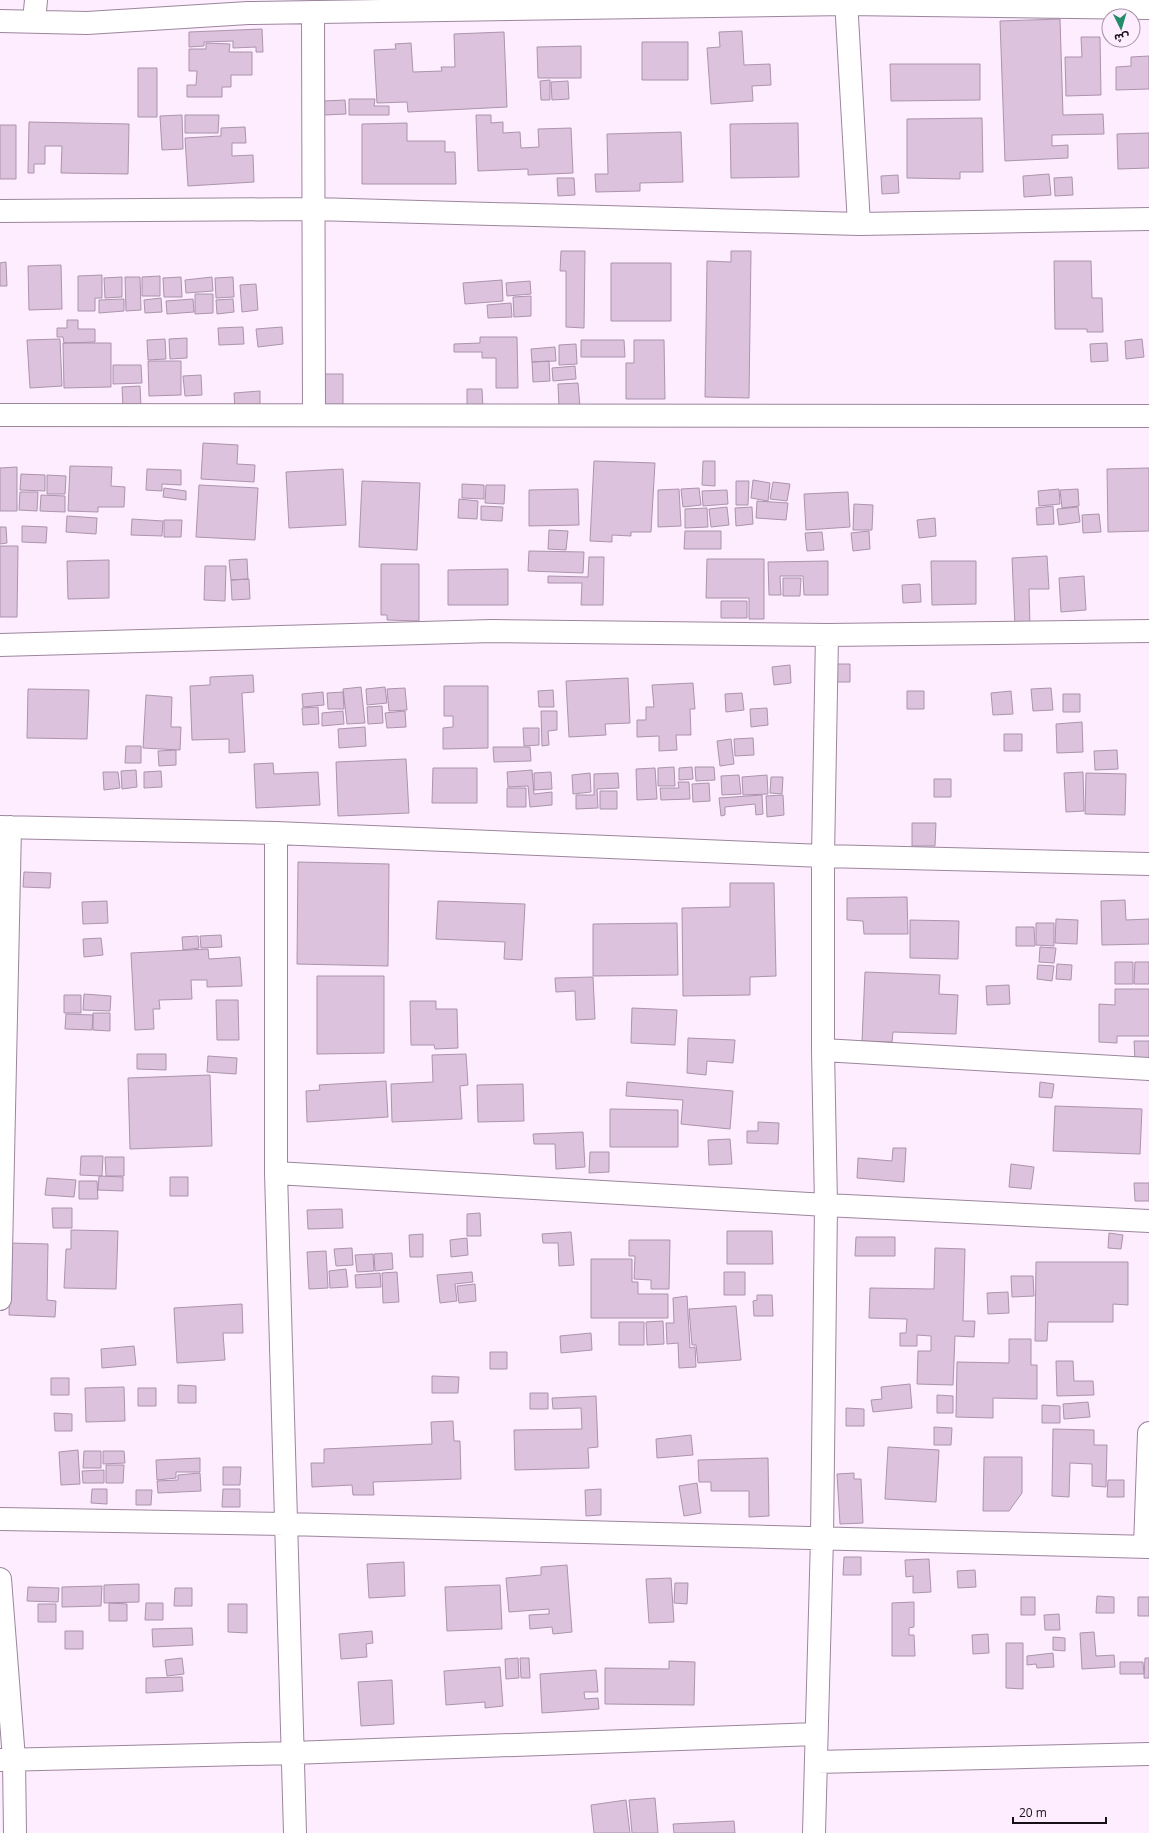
<svg xmlns="http://www.w3.org/2000/svg" width="1149" height="1833" font-family="'Open Sans','Noto Sans Arabic',sans-serif">
  <style>
    .building { fill: #dcc2dd; stroke: #ac94ad }
    .lines { fill: none; stroke-linecap: round; stroke-linejoin: round }
    .street-casing { stroke: #9d859e; stroke-width: 24 }
    .street { stroke: #fff; stroke-width: 22 }
  </style>
  <rect width="100%" height="100%" fill="#fdedfe"/>
  <!-- building -->
  <path class="building" d="M1060,19L1063,115L1103,114L1104,134L1052,135V146L1068,145V158L1005,161L1000,21Z
    M262,29L263,52H256V47L233,48V41L204,42V46L189,47V32Z
    M742,31L744,65L770,64L771,85L752,86L753,101L711,104L707,48L720,47L719,32Z
    M504,32L507,107L408,112L407,102L377,103L374,50L396,49L395,44L411,43L413,72L442,71L441,67H455L454,34Z
    M1081,37H1100L1101,95L1066,96L1065,57H1082Z
    M642,42H688V80H642Z
    M206,43L230,44L229,52H252V75H231V87H222V97H187V85H196L197,71H189V49H206Z
    M581,46V78H538L537,47Z
    M1149,56V89L1116,90V67L1131,66V57Z
    M890,64H980V100L891,101Z
    M138,68H157V117H138Z
    M550,80V100H541L540,81Z
    M568,81L569,99L552,100L551,82Z
    M349,99H375L374,106H389V115H349Z
    M345,100L346,114L324,115V101Z
    M182,115L183,149L162,150L160,116Z
    M185,115H219L218,133H185Z
    M476,115H491V123L503,122V133L520,132L521,148L539,147L538,129L571,128L573,173L528,175V169L478,171Z
    M982,118L983,172H960V179L907,178V119Z
    M29,122L129,124L128,174L61,173L62,146H45V164H34V173H28Z
    M407,123V141H445V152H455L456,184H362V124Z
    M798,123L799,177L731,178L730,124Z
    M0,125H16V179H0Z
    M245,127L246,143H232V156L253,155L254,182L188,186L185,138L221,136V128Z
    M681,132L683,182L640,183V191L596,192L595,174H608L607,134Z
    M1149,133V168L1118,169L1117,134Z
    M1049,174L1051,195L1024,197L1023,176Z
    M898,175L899,193L882,194L881,176Z
    M1072,177L1073,195L1055,196L1054,178Z
    M557,178H574L575,195L558,196Z
    M561,251H585L584,328L566,327V271H560Z
    M731,251H751L749,398L705,397L707,261L731,262Z
    M1054,261H1091L1092,298H1102L1103,332H1087V329H1055Z
    M6,262L7,286H0V263Z
    M611,263H671V321H611Z
    M61,265L62,309L29,310L28,266Z
    M102,275V298H95V311H78V276Z
    M160,276V296H142V277Z
    M122,277V297L105,298L104,278Z
    M125,277H140L141,310L126,311Z
    M181,277L182,297H164L163,278Z
    M212,277L213,291L186,293L185,280Z
    M233,277L234,297L216,298L215,278Z
    M502,280L503,301L465,304L463,283Z
    M530,281L531,294L507,296L506,283Z
    M256,284L258,310L242,312L240,285Z
    M195,294H213V313L195,314Z
    M531,296V316L514,317L513,297Z
    M161,298L162,312L145,313L144,300Z
    M124,299V311L99,313V300Z
    M193,299L194,312L167,314L166,301Z
    M233,299L234,312L217,314L216,300Z
    M511,303L512,317L488,318L487,305Z
    M67,320H78V329H95V342L64,343L63,337H57V328H67Z
    M243,327L244,344L219,345L218,328Z
    M282,327L283,344L258,347L256,329Z
    M480,337H517L518,388H496V358H482V352H454V344L480,343Z
    M187,338V358L170,359L169,339Z
    M60,339L62,386L30,388L27,340Z
    M165,339L166,359L148,360L147,340Z
    M1142,339L1144,357L1126,359L1125,341Z
    M581,340H624L625,357H581Z
    M634,340H664L665,399H626V363H634Z
    M63,343H111V387L64,388Z
    M1107,343L1108,361L1091,362L1090,344Z
    M576,344L577,364L559,365V345Z
    M555,347L556,361L532,362L531,349Z
    M148,361H181V395L149,396Z
    M549,361L550,381L533,382L532,362Z
    M113,365H141L142,383L113,384Z
    M575,366L576,379L553,381L552,368Z
    M320,374H343V407H320Z
    M201,375L202,395L185,396L183,376Z
    M578,383L580,407L559,408L558,384Z
    M140,386L141,406L123,407L122,387Z
    M467,389H482L483,409H467Z
    M260,391V408L235,410L234,393Z
    M203,443L238,445L237,464L255,465L254,482L201,479Z
    M594,461L655,463L651,532H631V536L612,535V542L590,541Z
    M703,461H715V486L702,485Z
    M70,466L112,467L111,486L125,487L124,507H98V512L68,511Z
    M17,467V511H0V468Z
    M1149,468V531L1108,532L1107,469Z
    M147,469L181,470V485L162,484V491L146,490Z
    M343,469L346,525L289,528L286,472Z
    M21,474L45,475V491L20,490Z
    M47,475L66,476L65,494H47Z
    M753,480L770,483L768,501L751,498Z
    M362,481L420,483L417,550L359,547Z
    M736,481H749L748,505H736Z
    M773,482L790,484L787,501L770,499Z
    M462,484L484,485V499L462,498Z
    M199,485L258,488L255,540L196,537Z
    M486,485H505L504,504L485,503Z
    M164,488L186,491V500L163,497Z
    M699,488L701,505L683,507L681,489Z
    M578,489L579,525L529,526V490Z
    M679,489L681,526L658,527V490Z
    M1059,489L1060,504L1039,506L1038,491Z
    M1078,489L1079,506L1062,508L1060,490Z
    M727,490L728,504L703,506L702,491Z
    M20,492H38L37,511L19,510Z
    M848,492L850,527L806,530L804,494Z
    M41,495L65,496V512L40,511Z
    M459,499L478,501L477,519L458,518Z
    M757,501L788,503L786,520L756,518Z
    M854,504L873,505L872,530H853Z
    M481,506L503,507L502,521L481,520Z
    M1053,506L1054,524L1037,525L1036,508Z
    M727,507L729,525L711,527L709,509Z
    M752,507L753,524L736,526L735,508Z
    M1078,507L1080,522L1059,525L1057,509Z
    M707,508L708,527L685,528V509Z
    M1099,514L1101,532L1083,533L1082,515Z
    M67,516L97,518L96,534L66,532Z
    M935,518L936,536L919,538L917,520Z
    M132,519L163,521L162,536L131,535Z
    M164,520H182L181,537H164Z
    M22,526L47,527L46,543L22,542Z
    M0,527H6L7,543L0,544Z
    M549,530L568,531L566,550L548,549Z
    M685,531H721V549H684Z
    M869,531L870,549L853,551L851,533Z
    M822,532L824,550L807,551L805,533Z
    M0,546H18L17,617H0Z
    M529,551L584,552L583,573L528,571Z
    M1047,556L1049,589H1029L1030,626L1015,627L1012,558Z
    M589,557H604L603,605H581L582,583H548V576L588,577Z
    M247,559L248,579L231,580L229,560Z
    M707,559H764V619H749V598H706Z
    M109,560V598L68,599L67,561Z
    M828,561V595H804L803,576H780L781,595H769L768,562Z
    M931,561H976V604L932,605Z
    M381,564H419V621L387,620V615H381Z
    M205,566H226L225,601L204,600Z
    M508,569V605H448V570Z
    M1084,576L1086,610L1061,612L1059,578Z
    M783,578H801L800,596H783Z
    M249,579L250,599L232,600L231,580Z
    M920,584L921,602L903,603L902,585Z
    M721,601H747V618H721Z
    M833,664H850V682H833Z
    M790,665L791,683L774,685L772,667Z
    M253,675L254,692L242,693L245,752L229,753V739L192,740L190,686L210,685V677Z
    M628,678L630,723L605,724L606,735L569,737L566,681Z
    M693,683L695,709H690L691,735H676L677,750L659,751V736L637,737V720H646V707H654L652,685Z
    M444,686H488V748L443,749V728L453,727V716H444Z
    M361,687L365,723L347,724L343,689Z
    M385,687L387,703L367,705L366,689Z
    M405,688L407,710L389,711L387,689Z
    M1051,688L1053,710L1033,711L1031,689Z
    M28,689L89,690L87,739L27,738Z
    M553,690L554,707H539L538,691Z
    M907,691H924V709H907Z
    M1011,691L1013,714L993,715L991,693Z
    M323,692L324,705L303,707L302,694Z
    M343,692L344,709H328L327,693Z
    M742,693L744,710L726,712L725,694Z
    M1063,694H1080V712H1063Z
    M146,695L172,697L171,727H181L180,750L143,748Z
    M382,706L383,723L368,724L367,707Z
    M318,707L319,724L303,725L302,708Z
    M767,708L768,725L751,727L750,709Z
    M343,711L344,724L322,726V713Z
    M405,711L406,727L387,728L385,713Z
    M541,711H557V730L548,731L549,745L542,746Z
    M1082,722L1083,752L1057,753L1056,724Z
    M365,727L366,746L339,748L338,729Z
    M523,728H539V745L524,746Z
    M1004,734H1022V751H1004Z
    M753,738L754,755L735,756L734,739Z
    M731,739L734,764L720,766L717,741Z
    M126,746H141V763H125Z
    M493,747H530L531,761L494,762Z
    M176,750V765L159,766L158,751Z
    M1117,750L1118,769L1095,770L1094,751Z
    M406,759L409,813L338,816L336,762Z
    M273,763L274,774L318,772L320,805L256,808L254,764Z
    M674,767L675,786H658V768Z
    M692,767L693,779L679,780V768Z
    M695,767H714L715,780L696,781Z
    M433,768H477V803H432Z
    M655,768L657,799L637,800L636,769Z
    M136,770L137,787L122,789L121,771Z
    M532,770L534,794L552,792V805L530,807L528,786L508,787L507,772Z
    M161,771L162,787L144,788V772Z
    M103,772H118L120,788L104,790Z
    M551,772L552,789L534,790V773Z
    M1083,772L1084,811L1066,812L1064,773Z
    M590,773L591,792L573,794L572,775Z
    M618,773L619,788L597,789L598,808L576,809V795H594V774Z
    M1086,773L1126,774L1125,815L1085,814Z
    M739,775L741,794L722,795L721,776Z
    M767,775L768,794L743,795L742,777Z
    M771,777H783L782,794L770,793Z
    M934,779H951V797H934Z
    M678,782H689L690,799L661,800L660,788H679Z
    M709,783L710,801L693,802L692,784Z
    M507,788H526V807H507Z
    M600,791H617V809H600Z
    M762,795L763,814L756,815L755,804L725,807V815L721,816L719,798Z
    M783,795L784,815L767,817L766,796Z
    M912,823H936L935,846H912Z
    M298,862L389,864L388,966L297,964Z
    M24,872L51,873L50,888L23,887Z
    M730,883H774L776,976L750,977V995L683,996L682,908L730,907Z
    M907,897L908,934H864L863,921L847,920V898Z
    M1125,900L1126,920L1149,919V944L1102,945L1101,901Z
    M107,901L108,923L83,924L82,902Z
    M438,901L525,904L522,960L504,959L505,942L436,939Z
    M1056,919L1078,920L1077,944L1055,943Z
    M910,920L959,921L958,959L910,958Z
    M677,923L678,975L593,976V924Z
    M1036,923H1054V946L1036,945Z
    M1016,927H1034L1035,946H1016Z
    M221,935L222,947L201,948L200,936Z
    M198,936L199,948L183,950L182,937Z
    M101,938L103,955L84,957L83,939Z
    M1040,947L1056,948L1054,963L1039,962Z
    M208,949L209,959L240,957L242,986L207,987V980H191L192,999L159,1000L160,1009H153L154,1029L135,1030L131,953Z
    M1115,962H1133V984H1115Z
    M1135,962H1149V984H1134Z
    M1057,964L1072,965L1071,980L1056,979Z
    M1038,965L1054,966L1052,981L1037,979Z
    M865,972L940,975L939,994L958,995L956,1034L893,1032L892,1042L862,1041Z
    M317,976H384V1053L317,1054Z
    M593,977L595,1019L576,1020L575,991L556,992L555,978Z
    M1009,985L1010,1004L987,1005L986,986Z
    M1115,989H1149V1036H1117V1043L1099,1042V1004L1115,1005Z
    M84,994L111,996L110,1011L83,1010Z
    M64,995H81V1013H64Z
    M216,1000H238L239,1040H217Z
    M410,1001H436V1009H457L458,1048L435,1049L434,1045H411Z
    M632,1008L677,1010L675,1045L631,1043Z
    M93,1013H110V1031L93,1030Z
    M66,1014L93,1015L92,1030L65,1029Z
    M688,1038L735,1040L733,1063L707,1061L706,1075L687,1073Z
    M1134,1041H1149V1060H1135Z
    M137,1054H166V1070L137,1069Z
    M466,1054L468,1085L460,1086L462,1119L392,1122L391,1084L433,1082L432,1055Z
    M208,1056L237,1058L236,1074L207,1072Z
    M210,1075L212,1146L130,1149L128,1078Z
    M386,1081L388,1117L307,1122L306,1091L320,1090L319,1085Z
    M627,1082L733,1091L730,1129L681,1124L683,1100L626,1096Z
    M1040,1082L1054,1084L1052,1098L1039,1097Z
    M523,1084L524,1121L478,1122L477,1085Z
    M1055,1106L1142,1109L1140,1154L1053,1151Z
    M610,1109L678,1110V1147H610Z
    M758,1122L779,1123L778,1144L747,1143V1131H758Z
    M583,1132L585,1167L556,1169L555,1144H534L533,1134Z
    M730,1139L732,1164L709,1165L708,1140Z
    M893,1148H906L904,1182L857,1178L858,1158L892,1161Z
    M590,1152H609V1172L589,1173Z
    M81,1156H103L102,1176L80,1175Z
    M105,1157H124V1176H106Z
    M1011,1164L1034,1167L1031,1189L1009,1187Z
    M99,1176L123,1177V1191L98,1190Z
    M170,1177H188V1196H170Z
    M47,1178L76,1180L74,1197L45,1195Z
    M79,1181H97L98,1199H79Z
    M1134,1183H1149V1201H1135Z
    M52,1208H72V1228H53Z
    M342,1209L343,1228L308,1229L307,1210Z
    M480,1213L481,1236H467V1214Z
    M71,1230L118,1231L116,1289L64,1288L66,1249H71Z
    M727,1231H772L773,1264H727Z
    M571,1232L574,1265L559,1266L558,1243H543L542,1234Z
    M1109,1233L1123,1235L1121,1249L1108,1248Z
    M423,1234V1257H410L409,1235Z
    M856,1237H895V1256H855Z
    M467,1238L468,1255L451,1257L450,1240Z
    M629,1240H670L669,1289H651V1280L634,1279L635,1256H629Z
    M10,1243L48,1244L47,1300L56,1301L55,1317L9,1315Z
    M352,1248L353,1265L336,1266L334,1249Z
    M935,1248L965,1249L963,1321H975L974,1337L955,1336L953,1385L917,1384L918,1351H931V1336L917,1335V1346H900V1333H906L907,1319L869,1318L870,1288L934,1289Z
    M326,1251L328,1288L309,1289L307,1252Z
    M392,1253L393,1269L375,1271L374,1254Z
    M373,1254L374,1271L357,1272L355,1255Z
    M591,1259H632V1282H638V1294H668V1318H591Z
    M1036,1262H1128V1305L1113,1304V1322H1048L1047,1341H1035Z
    M346,1269L348,1287L330,1288L329,1271Z
    M397,1272L399,1302L383,1303L382,1273Z
    M472,1272L473,1282L455,1284L457,1301L440,1303L437,1275Z
    M724,1272H745V1295H724Z
    M380,1273L381,1287L356,1288L355,1275Z
    M1011,1276H1033L1034,1296L1012,1297Z
    M475,1284L476,1301L459,1303L457,1286Z
    M1008,1292L1009,1313L988,1314L987,1293Z
    M757,1295H772L773,1316H754L753,1301L757,1300Z
    M687,1296L690,1348L695,1347L696,1367L679,1368L678,1343L667,1344L666,1323H674L673,1298Z
    M242,1304L243,1333H223L225,1360L177,1363L174,1308Z
    M736,1306L741,1360L698,1363L696,1345H692L689,1309Z
    M663,1321L664,1344L647,1345L646,1322Z
    M619,1322H644V1345H619Z
    M591,1333L592,1350L561,1353L560,1336Z
    M1009,1339H1031V1365H1037V1399L993,1398V1418L956,1417L957,1362L1009,1363Z
    M134,1346L136,1365L102,1368L101,1349Z
    M490,1352H507V1369H490Z
    M1056,1361H1073L1074,1381H1093L1094,1395L1057,1396Z
    M432,1376L459,1377L458,1393H432Z
    M51,1378H69V1395H51Z
    M910,1384L912,1408L873,1412L871,1400L882,1399L881,1387Z
    M178,1385L196,1386V1403H178Z
    M124,1387L125,1421L86,1422L85,1388Z
    M138,1388H156V1406H138Z
    M530,1393H548V1409H530Z
    M937,1395L953,1396V1413H937Z
    M596,1396L598,1447L588,1448L589,1468L515,1470L514,1430L582,1429L581,1408L553,1409L552,1398Z
    M1088,1402L1090,1417L1064,1419L1063,1404Z
    M1042,1405L1060,1406V1423H1042Z
    M846,1408L864,1409V1426H846Z
    M54,1413L72,1414V1431H55Z
    M453,1421L454,1441H460L461,1479L373,1482L374,1495H353L352,1485L312,1487L311,1463H324V1449L432,1444L431,1422Z
    M934,1427L952,1428L951,1445H934Z
    M1053,1429L1094,1430V1445H1107L1106,1487L1092,1486V1464L1070,1463L1069,1497L1052,1496Z
    M691,1435L693,1455L657,1458L656,1439Z
    M888,1447L939,1450L936,1502L885,1499Z
    M78,1450L80,1484L61,1485L59,1452Z
    M84,1451H101V1468H83Z
    M103,1451H124L125,1463L103,1464Z
    M984,1457H1022V1493L1009,1511H983Z
    M200,1458V1472H176V1478L157,1480L156,1460Z
    M768,1458L769,1516L749,1517V1491H711V1482H699L698,1460Z
    M106,1465H124L123,1483H106Z
    M223,1467H241L240,1485H223Z
    M104,1470V1483H83L82,1471Z
    M200,1473L201,1491L158,1493L157,1481L178,1480V1475Z
    M854,1473V1479H861L863,1523L840,1524L837,1474Z
    M1108,1480H1124V1497H1107Z
    M697,1483L701,1513L684,1516L679,1486Z
    M92,1489H107V1504L91,1503Z
    M223,1489H240V1507H222Z
    M601,1489V1515L586,1516L585,1490Z
    M136,1490H152L151,1505H136Z
    M844,1557H861V1575H843Z
    M929,1559L931,1592L913,1593V1576L906,1577L905,1560Z
    M404,1562L405,1596L369,1598L367,1564Z
    M567,1565L572,1632L553,1634L552,1627L530,1629L529,1615L549,1614V1609L509,1612L506,1578L541,1575V1567Z
    M975,1570L976,1587L958,1588L957,1571Z
    M671,1578L674,1622L649,1623L646,1579Z
    M675,1583H688L687,1604L674,1603Z
    M139,1584V1602L104,1603V1585Z
    M500,1585L502,1629L447,1631L445,1587Z
    M102,1586L101,1606L62,1607V1587Z
    M28,1587L59,1588L58,1602L27,1601Z
    M175,1588H192V1606H174Z
    M1097,1596L1114,1597V1613H1096Z
    M1021,1597H1035V1615H1021Z
    M1138,1597H1149V1616H1138Z
    M914,1602V1627L909,1628V1635H914L915,1656H892V1603Z
    M109,1603L127,1604V1621H109Z
    M146,1603H163V1620H145Z
    M38,1604H56V1622H38Z
    M228,1604H247V1633L228,1632Z
    M1059,1614L1060,1630H1045L1044,1615Z
    M192,1628L193,1645L153,1647L152,1629Z
    M65,1631H83V1649H65Z
    M372,1631L373,1643L366,1644L367,1657L341,1659L339,1634Z
    M1094,1632L1096,1656L1114,1655L1115,1667L1082,1669L1080,1633Z
    M988,1634L989,1653L973,1654L972,1635Z
    M1053,1637L1065,1638V1651L1053,1650Z
    M1006,1643H1023V1689L1006,1688Z
    M1053,1653L1054,1667L1037,1668L1036,1664L1027,1665V1656Z
    M182,1658L184,1674L167,1676L165,1660Z
    M518,1658L519,1678L506,1679L505,1659Z
    M520,1658H529L530,1678H521Z
    M1145,1658H1149V1678H1144Z
    M669,1661L695,1662L694,1705L605,1704V1668L669,1669Z
    M1120,1662H1143L1144,1674H1120Z
    M500,1667L503,1706L485,1708V1702L446,1705L444,1671Z
    M596,1670L598,1692H584L585,1699L598,1698L599,1709L542,1713L540,1674Z
    M182,1677L183,1691L146,1693V1678Z
    M392,1680L394,1724L361,1726L358,1682Z
    M655,1798L658,1833H632L629,1800Z
    M626,1800L630,1833H594L591,1805Z
    M734,1821L735,1833H674L673,1824Z"/>
  <g class="lines">
    <defs>
      <path id="street" d="M846,0L859,224
        M313,12L314,415
        M0,21L87,23L248,13L847,4L1149,8
        M34,21L36,0
        M0,211L314,209L859,224L1149,219
        M0,415L1149,416
        M0,645L492,631L827,635L1149,631
        M0,827L276,833L823,856L1149,864
        M276,833V1173L295,1833
        M823,1050L1149,1069
        M276,1173L826,1205L1149,1221
        M0,1299L10,827
        M0,1519L286,1524L1149,1547
        M1145,1547L1149,1433
        M0,1579L14,1759L15,1833
        M0,1760L292,1753L816,1734
        M816,1762L1149,1754
        M814,1833L822,1538L826,1205L823,1050V856L827,635"/>
    </defs>
    <!-- street casing -->
    <use href="#street" class="street-casing"/>
    <!-- street -->
    <use href="#street" class="street"/>
  </g>
  <!-- north arrow -->
  <g transform="translate(1121 28) rotate(175)"><circle r="19" fill="#fdedfe" stroke="#a195a2"/>
  <path d="M0-3L7 15L0 10L-7 15Z" fill="#238b68"/>
  <text y="-6" font-size="11" font-weight="bold" text-anchor="middle" fill="#181019">ش</text>
  </g>
  <!-- scale -->
  <path d="M1013 1817v6h93v-6" fill="none" stroke="#181019" stroke-width="2"/>
  <text x="1019" y="1817" font-size="12" fill="#181019" stroke="#fdedfe" stroke-width="3" paint-order="stroke">20 m</text>
</svg>
